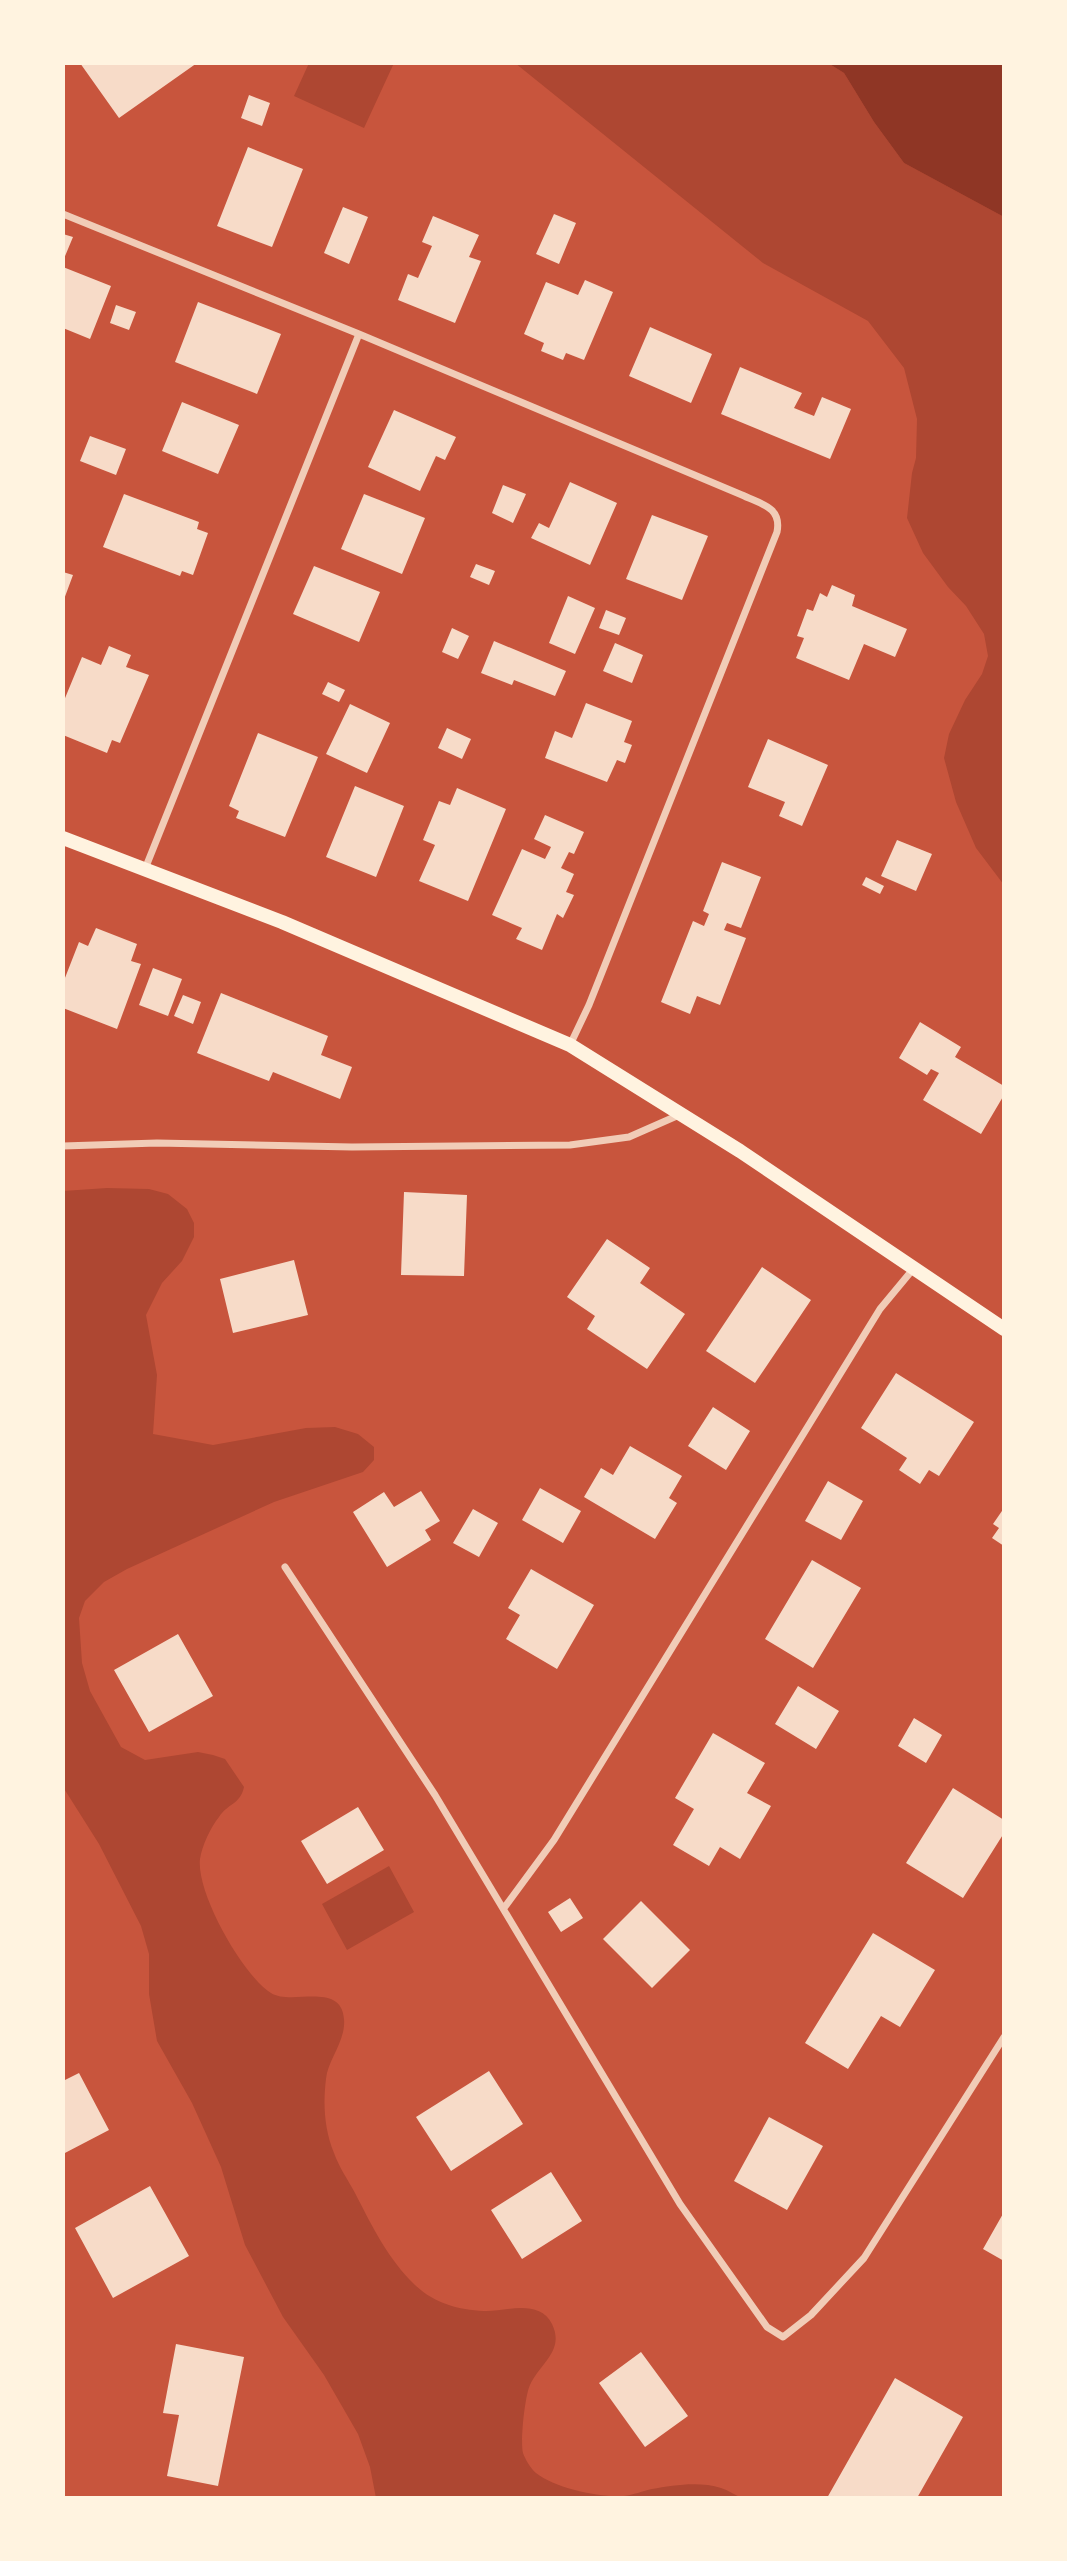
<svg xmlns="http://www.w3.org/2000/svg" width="1067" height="2561" font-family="Overpass,sans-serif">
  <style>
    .green { fill: #ae4732 }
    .water { fill: #8f3625 }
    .building { fill: #f7dbc8 }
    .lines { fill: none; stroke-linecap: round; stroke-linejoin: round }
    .minor { stroke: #f1ccb7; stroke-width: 7 }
    .secondary { stroke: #fff3e0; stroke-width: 14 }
  </style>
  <rect width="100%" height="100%" fill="#c8553d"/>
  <!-- green -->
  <path class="green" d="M309,63H394L364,128L294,96Z
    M515,63H828L844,73L874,122L904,163L1004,217V885L976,848L956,802L944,758L949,734L965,700L982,674L988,656L984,634L966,606L948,587L923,553L907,518L912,473L916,458L917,419L904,368L868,321L763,263Z
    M107,1188L149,1189L168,1194L187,1209L194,1223V1237L182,1261L162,1283L146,1315L157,1375L153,1434L213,1445L306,1428L335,1427L358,1434L374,1447V1460L363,1472L274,1502L127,1569L104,1582L85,1601L79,1618L82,1663L90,1691L121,1747L145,1760L198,1752L213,1755L225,1759L244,1787C240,1805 228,1803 219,1817C211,1827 202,1845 200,1859C196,1893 243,1976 271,1993C291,2006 341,1981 344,2019C346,2041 328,2059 326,2079C323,2103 324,2129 334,2153C339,2167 348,2180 355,2193C372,2226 388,2259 415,2285C434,2303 458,2310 484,2311C504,2312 539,2298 552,2324C565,2351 540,2363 530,2385C525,2395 520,2442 523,2453C525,2459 531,2469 536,2473C555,2488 600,2498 624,2496C633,2495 643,2491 652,2489C673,2485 700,2481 721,2488C728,2490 735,2495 742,2498H376L370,2467L358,2434L324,2375L283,2317L245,2245L221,2167L192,2103L157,2041L149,1994V1954L141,1926L99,1844L63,1787V1191Z
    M389,1866L414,1912L347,1950L322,1904Z"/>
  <!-- water -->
  <path class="water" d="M828,63H1004V217L904,163L874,122L844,73Z"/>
  <!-- building -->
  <path class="building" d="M80,63H197L119,118Z
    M249,95L270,103L262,126L241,118Z
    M248,147L303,169L272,247L217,226Z
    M343,207L368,217L349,264L324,253Z
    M554,214L576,223L559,264L536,254Z
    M433,216L479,235L469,257L481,261L455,323L398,300L408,274L418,278L432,246L422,242Z
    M63,234L73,237L63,261Z
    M63,267L111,286L90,339L63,328Z
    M585,280L613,292L584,360L566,353L563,360L541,351L544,343L524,334L546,282L578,295Z
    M198,302L281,334L257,394L175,362Z
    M116,305L136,312L129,330L110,323Z
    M650,327L712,354L691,403L629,376Z
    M740,367L802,393L794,408L814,416L822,397L851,409L830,459L721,414Z
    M182,402L239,425L218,474L162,451Z
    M394,410L456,437L445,460L436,456L420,491L368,467Z
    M90,436L126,449L116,475L80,461Z
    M570,482L617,503L590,565L531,538L539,523L549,528Z
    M503,485L526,494L513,523L492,513Z
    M124,494L199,522L197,529L208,533L193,575L182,571L180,576L103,547Z
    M364,494L425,518L402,574L341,549Z
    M652,515L708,536L682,600L626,579Z
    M476,564L495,571L489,585L470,577Z
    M314,566L380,592L359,642L293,614Z
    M63,572L73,575L63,602Z
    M832,585L855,595L852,606L907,629L895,657L864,644L849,680L796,658L804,638L797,636L807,609L813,611L820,593L827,597Z
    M568,596L595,608L575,654L549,643Z
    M606,610L626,618L619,635L599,628Z
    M452,628L469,636L458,659L442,652Z
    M494,641L566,671L555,696L514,680L512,685L481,673Z
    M615,643L643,655L632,683L603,671Z
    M109,646L131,655L126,667L149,675L120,743L112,740L107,753L63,735V703L82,657L101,665Z
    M328,682L345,690L339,702L322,694Z
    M586,703L632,721L624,742L632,745L625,763L617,760L607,782L545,758L555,731L572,738Z
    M350,704L390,723L367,773L326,754Z
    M447,728L471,739L462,759L438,748Z
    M258,733L318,757L285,837L236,818L239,811L229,806Z
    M768,739L828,765L802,826L779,816L785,802L748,787Z
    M355,786L404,806L376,877L326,857Z
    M457,788L506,809L468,901L419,881L435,845L423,840L439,801L450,805Z
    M545,815L584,832L574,854L569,852L561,868L574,874L566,892L574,895L563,918L557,914L542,950L516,939L522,928L492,915L522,849L545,859L551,847L534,839Z
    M897,840L932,854L916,891L881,876Z
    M722,862L761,877L741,928L727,923L724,930L746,938L720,1005L697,996L690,1014L661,1002L693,921L704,926L709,914L703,911Z
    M866,877L884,886L880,894L862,885Z
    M96,928L137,944L131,961L141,964L117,1029L63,1008V983L79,942L88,946Z
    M153,968L182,979L168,1016L139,1005Z
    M221,993L328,1036L321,1055L352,1067L340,1099L273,1072L269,1081L197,1053Z
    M183,995L201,1002L193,1024L174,1016Z
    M920,1022L961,1047L955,1057L1004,1086V1095L981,1134L923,1100L939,1073L931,1069L927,1075L899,1058Z
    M404,1192L467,1195L464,1276L401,1275Z
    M607,1239L650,1268L640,1283L685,1314L647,1369L587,1329L595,1316L567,1297Z
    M294,1260L308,1315L233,1333L220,1279Z
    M762,1267L811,1300L755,1383L706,1351Z
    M896,1373L974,1422L939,1476L929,1470L920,1484L899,1470L907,1458L861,1428Z
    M713,1407L750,1431L726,1470L688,1446Z
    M630,1446L682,1476L669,1498L677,1503L655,1539L584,1497L601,1468L613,1475Z
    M828,1481L863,1501L841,1540L805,1521Z
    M540,1488L581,1511L563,1543L522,1520Z
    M421,1491L440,1521L425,1530L431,1540L387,1567L353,1512L384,1492L394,1507Z
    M1004,1508V1546L992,1538L999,1528L993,1524Z
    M473,1509L498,1523L479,1557L453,1543Z
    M812,1560L861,1588L813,1668L765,1639Z
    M531,1569L594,1605L557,1669L506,1639L520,1615L508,1608Z
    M178,1634L213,1696L149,1732L114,1670Z
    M798,1686L839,1711L816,1749L775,1724Z
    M914,1718L942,1735L926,1763L898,1746Z
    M713,1733L765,1763L747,1793L771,1806L740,1859L720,1847L709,1866L673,1845L694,1809L675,1798Z
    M953,1788L1004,1820V1833L963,1898L906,1863Z
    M358,1807L384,1850L327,1884L301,1841Z
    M570,1898L583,1918L561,1932L548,1912Z
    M641,1901L690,1950L652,1988L603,1939Z
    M873,1933L935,1970L900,2027L881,2016L848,2069L805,2043Z
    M489,2071L523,2124L451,2171L416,2117Z
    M79,2073L109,2130L63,2154V2081Z
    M769,2117L823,2146L787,2210L734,2181Z
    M551,2172L582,2221L522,2259L491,2210Z
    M150,2186L189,2256L113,2298L75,2228Z
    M1004,2212V2261L983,2249Z
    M176,2344L244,2357L218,2486L167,2476L179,2415L163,2413Z
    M641,2352L688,2416L645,2447L599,2383Z
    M895,2378L963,2417L917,2498H827Z"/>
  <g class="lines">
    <!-- minor -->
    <path class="minor" d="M63,214L359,334L742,495C761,504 782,507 777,532L589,1005L570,1045
      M145,869L359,334
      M63,1146L157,1143L352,1147L570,1145L629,1137L679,1115
      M285,1567L435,1795L680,2204L767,2327L783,2337L811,2315L864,2258L1004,2037
      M504,1908L554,1840L880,1309L914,1268"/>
    <!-- secondary -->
    <path class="secondary" d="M63,838L282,922L570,1045L740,1151L1004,1329"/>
  </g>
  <!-- border -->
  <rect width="1067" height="2561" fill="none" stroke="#fff3e0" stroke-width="130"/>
</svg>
